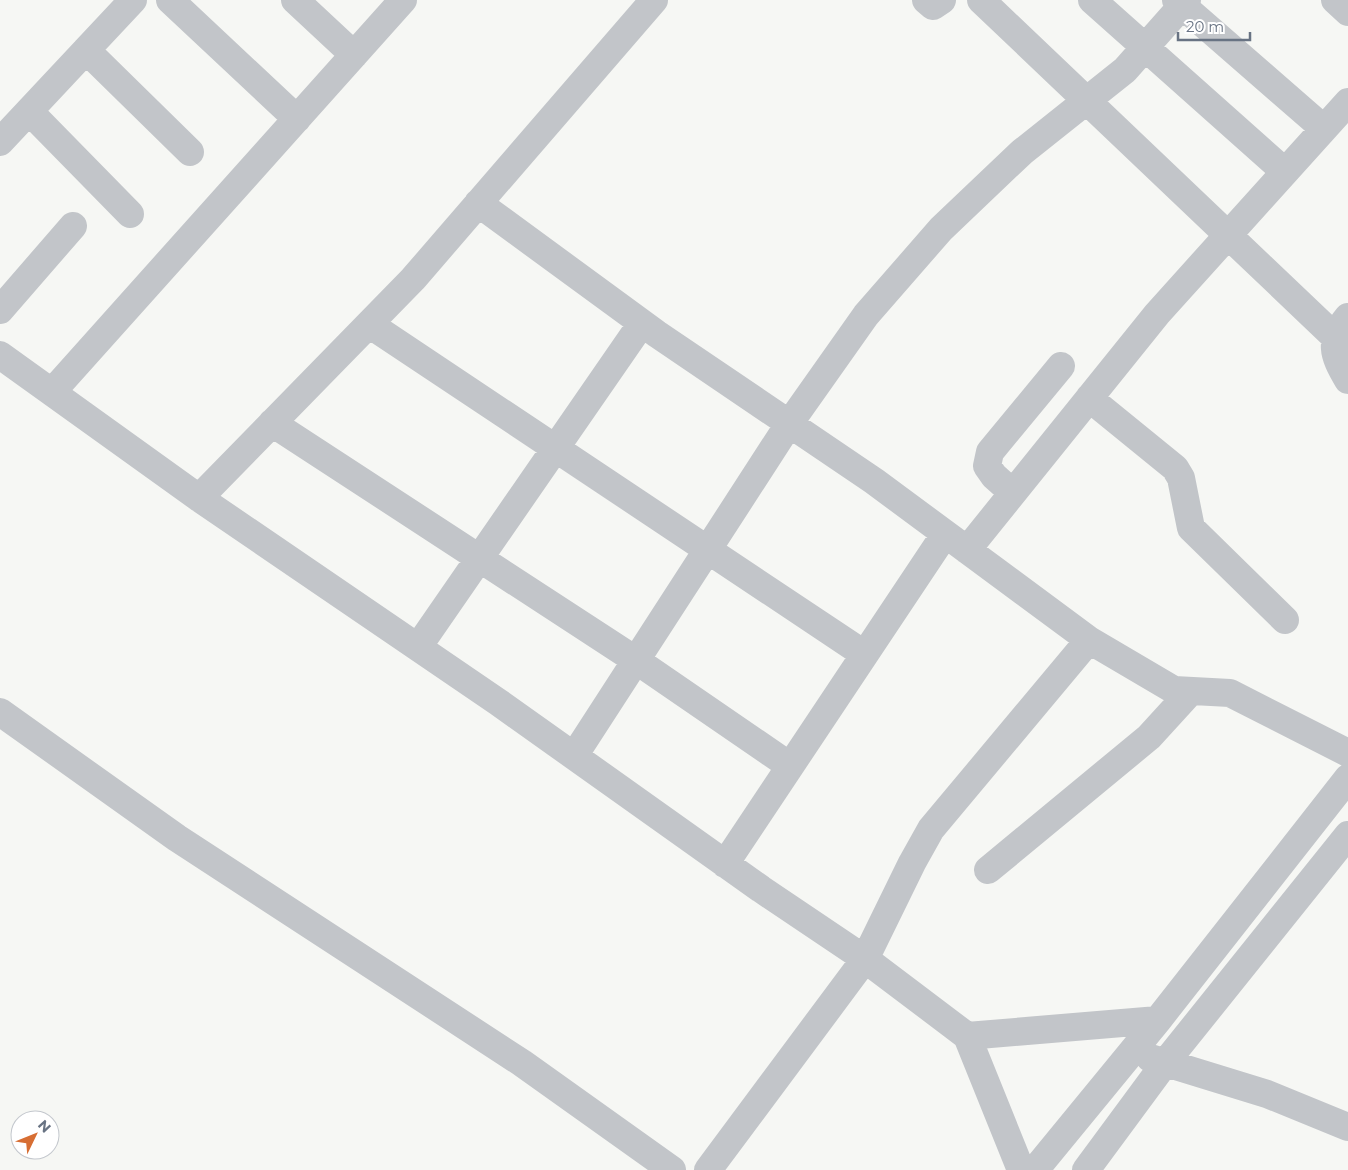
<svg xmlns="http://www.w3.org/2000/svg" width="1348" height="1170" font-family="Montserrat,sans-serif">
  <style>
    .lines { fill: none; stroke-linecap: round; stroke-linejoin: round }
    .minor { stroke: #c2c5c9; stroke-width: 28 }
  </style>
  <rect width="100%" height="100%" fill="#f6f7f4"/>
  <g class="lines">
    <!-- minor -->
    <path class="minor" d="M170,0L297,119
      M295,0L354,55
      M926,0L933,6L942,0
      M981,0L1335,337
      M1092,0L1284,171
      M1176,0L1323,128
      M1335,0L1348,12
      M86,50L190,152
      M29,111L130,214
      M0,142L133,0
      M478,203L657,334L874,481L1089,640L1174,690L1230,693L1348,753
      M0,310L73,226
      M1348,317C1328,341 1333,355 1348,380
      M369,324L864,654
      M0,355L199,498L498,702L761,889L865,959L967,1036L1021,1170
      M52,392L403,0
      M1089,398L1175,468L1181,478L1191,528L1285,620
      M272,423L637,661L790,766
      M1013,493L994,476L987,466L990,452L1061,366
      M199,498L413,279L654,0
      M967,550L1157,314L1348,102
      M418,647L642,323
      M0,712L177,838L522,1063L672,1170
      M574,756L789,424L866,315L941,229L1022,152L1125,70L1187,0
      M725,864L945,534
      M988,870L1149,737L1191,691
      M967,1036L1158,1020
      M1150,1058L1267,1094L1348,1127
      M708,1170L865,959L912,863L931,829L1089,640
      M1035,1170L1158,1020L1348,778
      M1086,1170L1165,1063L1348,835"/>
  </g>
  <!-- north arrow -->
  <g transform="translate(35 1135) rotate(47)"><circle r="24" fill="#ffffff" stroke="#c3c7cd"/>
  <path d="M0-4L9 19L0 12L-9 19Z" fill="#d76e33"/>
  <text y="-8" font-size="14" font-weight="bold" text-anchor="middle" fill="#687383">N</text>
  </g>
  <!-- scale -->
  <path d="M1178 32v8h72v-8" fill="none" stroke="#687383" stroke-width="2.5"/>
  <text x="1186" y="32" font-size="15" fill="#687383" stroke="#ffffff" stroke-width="4" paint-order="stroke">20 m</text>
</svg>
